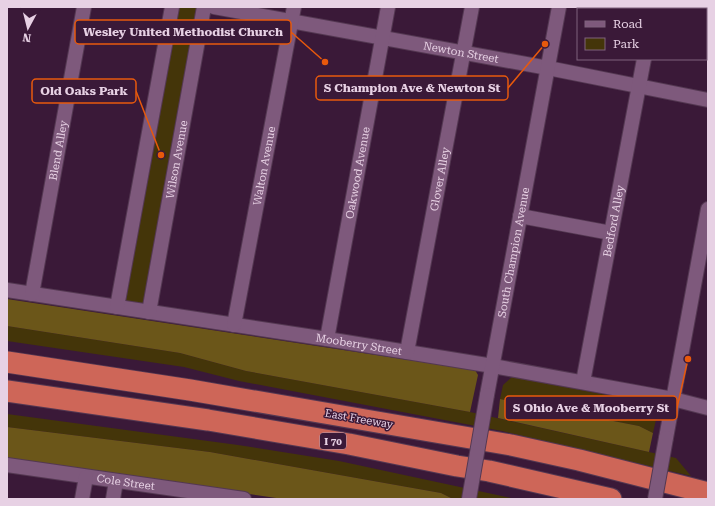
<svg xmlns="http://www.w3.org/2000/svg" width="715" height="506" font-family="'Roboto Serif',serif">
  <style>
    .green { fill: #443509 }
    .forest { fill: #6b5619 }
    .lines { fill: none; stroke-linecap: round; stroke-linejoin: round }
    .minor-casing { stroke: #543852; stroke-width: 16 }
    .highway-casing { stroke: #543852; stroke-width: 23 }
    .minor { stroke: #7e597c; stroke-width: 14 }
    .highway { stroke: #ce6658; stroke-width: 21 }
    .minor-bridge-casing { stroke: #543852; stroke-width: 16; stroke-linecap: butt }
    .minor-bridge { stroke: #7e597c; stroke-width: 14 }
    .labels { text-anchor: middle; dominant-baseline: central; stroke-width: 3; stroke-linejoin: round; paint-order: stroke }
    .shield { fill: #3a1938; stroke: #b39ab0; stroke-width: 1 }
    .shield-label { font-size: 10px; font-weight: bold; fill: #e7d1e4 }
    .street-label { font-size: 11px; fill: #e7d1e4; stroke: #3a1938 }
    .leader { fill: none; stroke: #e8590c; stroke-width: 1.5 }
    .callout-dot { fill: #e8590c; stroke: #3a1938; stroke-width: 1.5 }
    .callout { fill: #3a1938; stroke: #e8590c; stroke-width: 1.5 }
    .callout-label { font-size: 12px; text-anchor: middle; font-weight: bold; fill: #e7d1e4 }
  </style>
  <rect width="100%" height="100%" fill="#3a1938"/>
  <!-- green -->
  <path class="green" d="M175,7H202L148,308L119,304Z
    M7,326L180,353L246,371L470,412L676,458L691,476L502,431L239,381L184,367L7,341Z
    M512,377L650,403C659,415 656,419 653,433L639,426L500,399L503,385Z
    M7,414L238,445L339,461L516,499H453L441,493L210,452L7,427Z"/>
  <!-- forest -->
  <path class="forest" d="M7,299L475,370L478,375L470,412L246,371L180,353L7,326Z
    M500,399L639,426L653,433L649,452L498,418Z
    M7,427L210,452L441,493L453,499H283L7,458Z"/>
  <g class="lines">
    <defs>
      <g id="minor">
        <path id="s1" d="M214,7L548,68L708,100"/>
        <path d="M653,9V7"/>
        <path d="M520,216L611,233"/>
        <path id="s2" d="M7,290L327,339L493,366L673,399L708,408"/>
        <path id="s3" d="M32,294L84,7"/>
        <path d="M117,307L172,7"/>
        <path id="s4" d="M149,312L204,7"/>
        <path id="s5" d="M234,325L294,7"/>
        <path id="s6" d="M327,339L388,7"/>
        <path id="s7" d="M407,352L472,7"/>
        <path id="s8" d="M583,382L644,59"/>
        <path id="s9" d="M487,395L559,7"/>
        <path d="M666,438L708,209"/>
        <path id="s10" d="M7,465L244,499"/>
        <path d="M82,499L86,477"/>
        <path d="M113,499L116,481"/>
      </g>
      <path id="highway" d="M7,362L190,390L511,445L579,460L708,493
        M7,391L208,420L349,444L457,466L489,471L611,499"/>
    </defs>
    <!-- minor casing -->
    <use href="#minor" class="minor-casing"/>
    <!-- highway casing -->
    <use href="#highway" class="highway-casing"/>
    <!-- minor -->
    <use href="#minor" class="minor"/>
    <!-- highway -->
    <use href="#highway" class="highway"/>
    <defs>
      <path id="minor-bridge" d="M469,499L487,395
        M655,499L666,438"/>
    </defs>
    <!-- minor-bridge casing -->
    <use href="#minor-bridge" class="minor-bridge-casing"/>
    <!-- minor-bridge -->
    <use href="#minor-bridge" class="minor-bridge"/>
  </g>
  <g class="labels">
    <!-- shield labels -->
    <rect class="shield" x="320" y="433" width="26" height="16" rx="3"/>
    <g class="shield-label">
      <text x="333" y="441">I 70</text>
    </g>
    <!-- street labels -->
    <g class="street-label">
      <text stroke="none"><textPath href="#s1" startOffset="251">Newton Street</textPath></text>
      <text stroke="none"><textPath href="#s3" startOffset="146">Blend Alley</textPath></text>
      <text stroke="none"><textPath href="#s4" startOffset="155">Wilson Avenue</textPath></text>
      <text stroke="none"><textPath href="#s5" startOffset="162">Walton Avenue</textPath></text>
      <text stroke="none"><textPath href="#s6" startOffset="169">Oakwood Avenue</textPath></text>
      <text stroke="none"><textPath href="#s7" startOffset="176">Glover Alley</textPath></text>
      <text stroke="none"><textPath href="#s8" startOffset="164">Bedford Alley</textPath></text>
      <text stroke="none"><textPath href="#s9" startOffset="145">South Champion Avenue</textPath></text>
      <text stroke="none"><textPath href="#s2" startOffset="356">Mooberry Street</textPath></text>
      <text transform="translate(359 419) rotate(10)">East Freeway</text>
      <text stroke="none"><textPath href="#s10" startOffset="120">Cole Street</textPath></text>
    </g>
  </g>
  <!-- callouts -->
  <path class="leader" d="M325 62L291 32M545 44L508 88M161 155L136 91M688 359L677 408"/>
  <g class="callout-dot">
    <circle cx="325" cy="62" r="4"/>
    <circle cx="545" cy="44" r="4"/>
    <circle cx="161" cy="155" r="4"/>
    <circle cx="688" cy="359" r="4"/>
  </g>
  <g class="callout">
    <rect x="75" y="20" width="216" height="24" rx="4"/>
    <rect x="316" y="76" width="192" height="24" rx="4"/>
    <rect x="32" y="79" width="104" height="24" rx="4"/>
    <rect x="505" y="396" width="172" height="24" rx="4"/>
  </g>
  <g class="callout-label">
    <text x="183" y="36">Wesley United Methodist Church</text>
    <text x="412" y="92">S Champion Ave &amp; Newton St</text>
    <text x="84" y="95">Old Oaks Park</text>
    <text x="591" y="412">S Ohio Ave &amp; Mooberry St</text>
  </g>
  <!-- border -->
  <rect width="715" height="506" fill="none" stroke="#e7d1e4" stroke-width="16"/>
  <!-- legend -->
  <rect x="577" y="8" width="130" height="52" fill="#3a1938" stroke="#7f637d"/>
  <rect x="585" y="21" width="20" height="6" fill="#7e597c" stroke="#7f637d"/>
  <text x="613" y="28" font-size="12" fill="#e7d1e4">Road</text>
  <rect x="585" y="38" width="20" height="12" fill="#443509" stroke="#7f637d"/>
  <text x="613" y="48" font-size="12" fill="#e7d1e4">Park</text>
  <!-- north arrow -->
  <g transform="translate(28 28) rotate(187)" stroke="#3a1938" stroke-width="3" paint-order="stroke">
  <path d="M0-3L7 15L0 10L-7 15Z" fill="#e7d1e4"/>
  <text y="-6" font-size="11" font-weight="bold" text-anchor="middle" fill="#e7d1e4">N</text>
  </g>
</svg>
